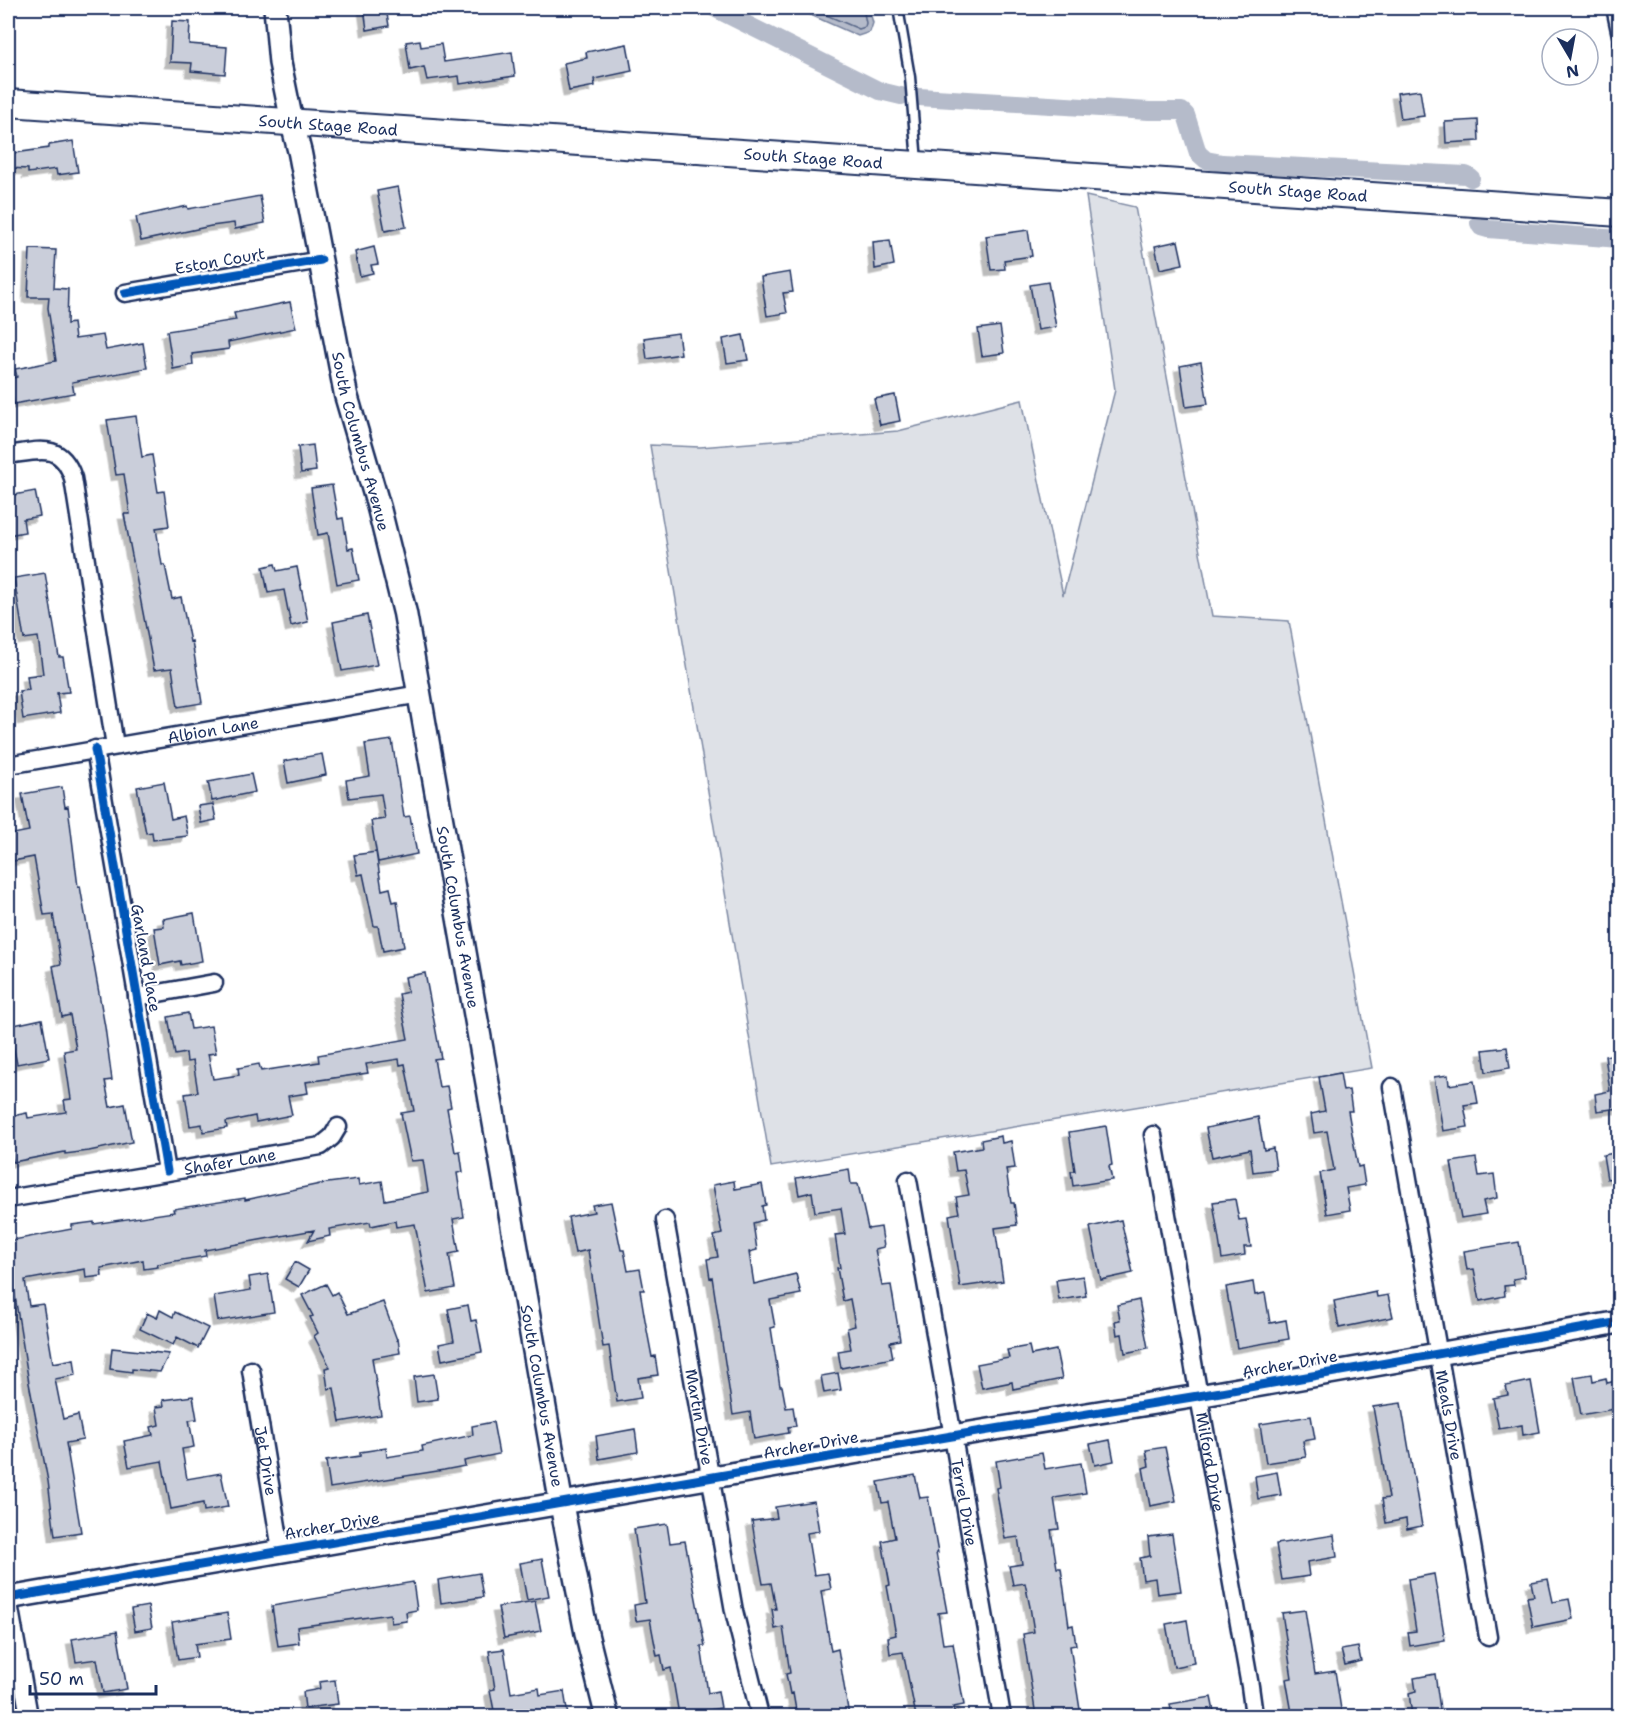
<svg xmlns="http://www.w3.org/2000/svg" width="1627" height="1724" font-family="'Shantell Sans',sans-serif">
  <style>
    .green { fill: #dee1e7; stroke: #7c88a2; stroke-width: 1.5 }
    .water { fill: #b5bbca; stroke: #77839f; stroke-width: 1.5 }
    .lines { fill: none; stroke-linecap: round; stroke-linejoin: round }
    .shore { stroke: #596789; stroke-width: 1.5 }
    .canal { stroke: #b5bbca; stroke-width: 18 }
    .building { fill: #caceda; stroke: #1b2f5e; stroke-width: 1.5; filter: url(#shadow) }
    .service-casing { stroke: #1b2f5e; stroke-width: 13 }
    .minor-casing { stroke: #1b2f5e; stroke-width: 21 }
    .tertiary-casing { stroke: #1b2f5e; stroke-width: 26 }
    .secondary-casing { stroke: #1b2f5e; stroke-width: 27 }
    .primary-casing { stroke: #1b2f5e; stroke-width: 30 }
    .service { stroke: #fff; stroke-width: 8 }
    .minor { stroke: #fff; stroke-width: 16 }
    .tertiary { stroke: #fff; stroke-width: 21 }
    .secondary { stroke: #fff; stroke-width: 22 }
    .primary { stroke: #fff; stroke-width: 26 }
    .cycleway-casing { stroke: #fff; stroke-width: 13 }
    .cycleway { stroke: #0057b8; stroke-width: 9 }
    .labels { text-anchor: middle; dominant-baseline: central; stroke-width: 4.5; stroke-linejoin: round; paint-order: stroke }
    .street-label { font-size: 16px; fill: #1b2f5e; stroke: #fff }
  </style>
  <defs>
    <filter id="shadow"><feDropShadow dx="-5.5" dy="5.5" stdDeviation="0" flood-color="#0004"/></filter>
  </defs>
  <rect width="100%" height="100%" fill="#fff"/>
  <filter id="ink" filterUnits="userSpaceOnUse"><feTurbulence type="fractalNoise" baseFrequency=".0167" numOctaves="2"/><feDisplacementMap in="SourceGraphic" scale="12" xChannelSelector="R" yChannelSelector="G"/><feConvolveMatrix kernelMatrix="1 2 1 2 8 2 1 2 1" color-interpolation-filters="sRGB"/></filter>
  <g filter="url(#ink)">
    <!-- green -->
    <path class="green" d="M1086,196L1135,207L1212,616L1289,621L1372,1068L771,1167L650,445L700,447L898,431L1022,400L1063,595L1115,390Z"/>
    <!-- water -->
    <path class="water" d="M795,8H869L873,23L870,32L858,36Z"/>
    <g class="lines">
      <!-- shore -->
      <path class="shore" d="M810,8L859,29L865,27L866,23L863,8"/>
      <!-- canal -->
      <path class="canal" d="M714,8L880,91L901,96
        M919,97L1149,111H1182L1186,115L1198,153L1206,160L1222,163L1466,175L1471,178
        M1479,223L1481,227L1488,229L1620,239"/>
    </g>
    <!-- building -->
    <path class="building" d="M364,8H386L389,26L367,30Z
      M172,21L190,22L189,44L227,47L225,74L191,71L192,63L170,62Z
      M420,40L421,47L441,44L444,62L512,52L515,76L460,84L459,76L427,80L424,67L410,70L406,42Z
      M627,44L632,71L594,79L595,86L569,91L564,63L587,58L586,52Z
      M1420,90L1424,116L1401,119L1397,93Z
      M1478,120L1479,141L1446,143L1445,122Z
      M73,141L78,172L57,175L56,169L28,173V169L8,168V154L49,148V145Z
      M398,187L406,227L385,231L377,191Z
      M260,196L265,223L235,229L234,223L211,226L141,241L136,217L187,206L188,209Z
      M1028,230L1032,256L1004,260L1005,269L991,270L986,236Z
      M890,240L894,265L875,269L873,242Z
      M1178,241L1183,264L1160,269L1155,246Z
      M374,247L378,264L371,265L373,273L360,276L355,252Z
      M30,249L56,250L54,288L68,289L67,324L73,323L75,339L103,335L106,350L143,343L147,368L72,382L74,393L14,404L9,379L17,377L15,369L56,361L48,308L49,297H28Z
      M790,272L793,292L783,293L787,313L767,316L761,277Z
      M1048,282L1056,327L1038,330L1030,285Z
      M290,302L296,328L228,342L229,349L192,354L193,365L173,369L167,331L236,320L234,313Z
      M1000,326L1004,353L982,356L978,329Z
      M678,333L681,354L647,359L644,338Z
      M743,335L748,360L727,363L723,339Z
      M1201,362L1208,404L1186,407L1180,366Z
      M895,395L900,421L880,425L874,399Z
      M136,416L142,457L152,455L158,492L164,491L169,526L156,528L162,565H165L172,599L181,597L190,642L192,641L202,703L178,707L172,668L154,670L124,514H130L124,474L116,475L107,420Z
      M313,445L316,471L301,473L298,447Z
      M332,485L338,519L343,518L348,549L353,548L359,580L337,584L328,533L318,535L311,488Z
      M35,491L40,516L23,519L25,532L8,535V496Z
      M275,564L277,571L297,567L308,622L291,626L284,590L268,593L263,567Z
      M45,573L59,657H63L69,692L57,693L60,713L23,719L19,691L29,690L27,676L43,674L38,637L24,639L14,578Z
      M367,615L377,665L342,671L333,622Z
      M392,740L404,817L410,816L417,854L378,862L371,821L385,819L381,794L349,798L346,780L370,776L365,744Z
      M322,754L326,775L288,783L284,761Z
      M251,774L255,792L212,801L208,782Z
      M164,782L171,819L184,816L188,836L153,840L152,832L146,833L137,787Z
      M62,787L65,807L68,806L78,887L80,886L105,1027L112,1080L105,1081L110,1107L125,1104L132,1142L89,1151L65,1154V1152L13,1162L8,1132V1117L27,1113L28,1118L66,1112L64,1100L71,1099L64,1051L76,1049L70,1015L62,1017L53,966L61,964L53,914L44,915L34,857L8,862V835L29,831L22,794Z
      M213,804L216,820L201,823L198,806Z
      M376,852L382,890L390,888L393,902L397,901L404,947L383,951L378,926H374L363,874L358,875L354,855Z
      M194,913L202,961L181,965L180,961L160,965L154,928L164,927L163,919Z
      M425,973L441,1058L434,1059L439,1087L447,1086L451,1107L447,1108L455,1152L460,1151L463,1172L457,1173L464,1217L453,1219L459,1252L449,1254L455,1288L428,1293L415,1224L396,1227L395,1221L371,1226L370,1222L329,1229L330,1236L308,1241L314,1230L205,1250L206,1256L157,1264L158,1267L144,1269L143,1260L101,1268L102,1276L86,1278L85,1269L25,1280L29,1306L43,1304L53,1363L74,1359L76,1375L55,1379L63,1419L78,1415L83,1440L66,1443L81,1532L55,1536L48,1481L29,1383L14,1290H11L9,1278H8V1241L72,1229V1225L94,1222V1224L174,1212L173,1209L245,1198V1200L320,1184L358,1179L359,1185L382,1181L385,1200L428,1192L423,1160L411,1161L401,1113L414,1111L405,1064L400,1065L399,1059L366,1064L368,1073L306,1082L308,1093L288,1096L292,1115L256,1122L255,1116L226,1122L227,1128L203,1132L202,1124L190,1126L185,1094L198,1092L193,1061L187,1062L186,1053L175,1055L168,1017L188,1013L191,1029L211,1026L216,1053L208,1054L213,1079L239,1075L238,1068L259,1064L261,1071L319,1062L318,1055L408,1039L399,994L408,992L405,977Z
      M42,1019L49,1058L17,1064L9,1026Z
      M1507,1047L1510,1068L1486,1072L1483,1050Z
      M1620,1053V1108L1597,1111L1595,1094L1610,1091L1605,1056Z
      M1340,1073L1343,1091L1349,1090L1352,1111H1348L1358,1167L1362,1166L1365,1185L1346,1188L1350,1210L1327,1214L1320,1173L1334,1170L1327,1131L1314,1133L1311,1114L1325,1111L1319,1077Z
      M1448,1075L1449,1085L1474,1081L1478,1103L1464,1105L1468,1127L1443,1131L1434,1077Z
      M1258,1117L1264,1150L1273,1148L1276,1169L1253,1172L1250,1149L1212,1157L1206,1128Z
      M1106,1126L1112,1165L1109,1166L1112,1180L1073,1186L1071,1171H1075L1069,1132Z
      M1001,1136L1002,1143L1011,1141L1015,1168L1006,1169L1011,1203H1014L1017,1225L995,1228L1003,1281L960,1287L949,1215L959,1213L956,1197L969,1195L964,1170L956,1171L953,1152L982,1147L981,1140Z
      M1620,1152V1177L1607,1179L1603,1155Z
      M1476,1158L1479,1176L1494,1174L1497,1198L1483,1201L1486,1214L1461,1218L1451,1162Z
      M849,1169L851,1184H858L868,1229L881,1227L884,1247L875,1249L882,1286L891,1285L900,1340L890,1342L893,1358L841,1368L838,1351L851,1349L847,1328L855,1326L850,1299L843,1301L837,1268H840L835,1235L845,1234L841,1208L815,1212L812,1192L799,1195L796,1178Z
      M734,1181L735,1189L762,1184L766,1205L762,1206L764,1220L753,1223L757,1250L749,1252L754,1284L796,1274L801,1294L770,1300L775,1327L771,1328L780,1386H782L786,1408L793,1407L796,1426L788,1427L789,1433L754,1439L750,1412L733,1415L712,1277L710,1278L707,1259L718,1257L714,1236L722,1234L713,1185Z
      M1235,1199L1239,1220L1246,1219L1251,1247H1244L1245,1255L1222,1259L1213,1202Z
      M611,1202L621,1250H624L628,1271L640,1269L644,1290H640L645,1320L652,1357L655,1356L658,1375L638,1378L641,1398L617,1402L609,1346L603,1347L588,1250L575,1253L568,1217L594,1212L592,1205Z
      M1121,1220L1133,1273L1101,1280L1090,1227Z
      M1519,1242L1525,1277L1513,1279L1514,1285L1504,1286L1505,1296L1480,1301L1474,1269L1467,1270L1464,1251Z
      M295,1262L309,1270L299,1287L285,1279Z
      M268,1274L274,1312L218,1321L214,1296L251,1290L249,1277Z
      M1083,1276L1086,1296L1059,1300L1056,1280Z
      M1253,1282L1255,1295L1265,1293L1270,1323L1286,1320L1289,1339L1237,1348L1226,1287Z
      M326,1284L332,1295L337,1292L348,1314L383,1302L397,1340L398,1339L400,1353L372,1358L381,1415L340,1422L334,1388L328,1389L325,1368L330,1367L314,1336L318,1333L310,1317L313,1316L302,1295Z
      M1376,1292L1377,1297L1388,1295L1393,1317L1339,1328L1334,1301Z
      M1139,1300L1148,1348L1125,1353L1122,1334L1117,1335L1115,1321L1120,1320L1117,1305Z
      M468,1305L471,1321L476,1320L482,1352L442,1360L439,1344L454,1341L448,1309Z
      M160,1310L173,1317L175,1312L208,1328L198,1348L177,1337L173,1345L140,1329L147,1313L157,1318Z
      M1029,1346L1031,1355L1056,1350L1062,1379L1013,1389L1012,1382L982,1388L977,1364L1009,1358L1007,1350Z
      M112,1348L169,1354L160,1372L132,1369V1372L110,1369Z
      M838,1373L841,1390L824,1393L821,1376Z
      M434,1374L438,1399L417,1402L414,1377Z
      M1592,1374L1593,1381L1606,1378L1607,1383L1616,1381L1620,1408L1581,1415L1574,1377Z
      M1531,1381L1540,1432L1523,1435L1522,1425L1499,1429L1493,1398L1508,1395L1506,1386Z
      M193,1396L197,1419L189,1420L194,1447L182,1449L187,1479L221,1473L228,1507L204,1511L203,1503L171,1509L162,1461L129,1467L124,1441L153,1435L151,1427L159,1425L156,1407L164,1406L163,1400Z
      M1401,1403L1422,1526L1407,1529L1406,1519L1386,1523L1382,1499L1389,1498L1373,1407Z
      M1311,1416L1315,1439L1303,1441L1306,1457L1266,1463L1260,1424Z
      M493,1422L499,1454L464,1461L465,1466L444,1470L330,1488L326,1461L360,1456V1452L386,1448L387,1457L423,1451L422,1446L473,1435L472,1426Z
      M635,1429L638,1452L599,1459L596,1436Z
      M1110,1440L1114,1461L1095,1465L1090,1444Z
      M1165,1447L1176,1501L1150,1506L1143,1468L1149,1466L1146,1450Z
      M1042,1453L1045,1469L1081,1463L1086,1493L1054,1498L1059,1529L1051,1530L1057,1568H1061L1069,1626L1073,1625L1076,1645L1070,1646L1081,1716H1036L1023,1634L1034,1632L1030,1607L1025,1583L1013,1585L1009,1566L1022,1564L1018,1537L1005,1539L996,1488L1000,1487L996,1461Z
      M1277,1472L1281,1495L1258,1499L1255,1476Z
      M915,1475L920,1498L928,1497L938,1553H936L947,1612L938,1613L943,1644L953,1643L964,1705L953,1707L955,1716H916L903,1652L890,1654L888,1637L896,1635L887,1586L890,1585L882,1541L895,1538L888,1502L882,1503L878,1482Z
      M814,1501L819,1531L807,1533L814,1575L828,1573L831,1589L821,1591L831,1651L838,1649L849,1716H797L793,1693L790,1694L786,1674L790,1673L783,1627L775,1629L772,1609H776L771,1583L763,1584L755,1541L752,1521L777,1518L775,1507Z
      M667,1524L670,1543L685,1541L705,1646H701L708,1693L718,1691L721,1708L679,1715L671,1668L664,1670L661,1655L657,1656L650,1619L636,1621L634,1605L645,1603L634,1529Z
      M1172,1534L1181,1591L1157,1594L1155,1578L1143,1580L1140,1558L1150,1556L1148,1537Z
      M1334,1535L1337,1557L1307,1562L1309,1576L1282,1580L1276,1544Z
      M542,1559L549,1596L527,1600L520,1563Z
      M479,1573L483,1597L441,1603L438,1580Z
      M1434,1574L1445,1640L1410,1646L1408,1632L1416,1631L1408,1579Z
      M1548,1579L1553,1602L1569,1599L1573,1619L1533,1627L1527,1597L1534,1596L1531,1582Z
      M413,1582L417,1610L406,1612L407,1621L391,1623L390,1614L297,1627L299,1643L278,1646L272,1606Z
      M535,1601L541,1631L504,1638L498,1607Z
      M148,1606L152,1628L135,1631L131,1609Z
      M1305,1610L1315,1674L1335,1671L1342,1716H1308L1307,1711L1292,1713L1286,1679L1292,1678L1282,1613Z
      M227,1613L231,1639L195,1644L197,1657L178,1660L172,1622Z
      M1187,1620L1194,1663L1174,1667L1166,1624Z
      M117,1631L127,1689L103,1693L97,1659L76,1662L72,1639Z
      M1358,1647L1361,1661L1345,1665L1341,1650Z
      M504,1649L511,1693L539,1688L540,1695L564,1691L568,1716H495L490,1690L495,1689L489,1651Z
      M1435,1674L1441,1716H1412L1409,1693L1416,1691L1414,1678Z
      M335,1680L338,1704L305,1708L303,1692L320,1689L319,1682Z
      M1211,1697L1215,1716H1172L1170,1704Z"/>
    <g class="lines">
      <defs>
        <path id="service" d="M898,8L910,77L917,162
          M1611,8L1620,50"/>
        <g id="minor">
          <path d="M125,293L321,260"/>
          <path d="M8,455C38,451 61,441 73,478L115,746"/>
          <path d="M95,749L167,1171"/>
          <path id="s1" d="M8,765L420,694"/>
          <path d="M137,997L214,983"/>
          <path id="s2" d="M1392,1087L1488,1637"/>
          <path id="s3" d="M1153,1135L1250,1686L1253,1708L1252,1716"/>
          <path id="s4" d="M908,1180L1002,1716"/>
          <path id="s5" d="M8,1199L321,1146L332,1137L338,1127"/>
          <path id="s6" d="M665,1220L734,1611L760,1716"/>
          <path id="s7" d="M251,1370L281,1550"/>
          <path d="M8,1598L29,1716"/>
        </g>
        <path id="tertiary" d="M275,8L280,63L292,122
          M8,1598L952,1436L1198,1396L1620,1322"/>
        <g id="secondary">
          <path id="s8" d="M292,122L300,153L346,395L379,508L405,613L561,1502L587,1636L607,1716"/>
        </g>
        <g id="primary">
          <path id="s9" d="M8,103L1620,213"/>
        </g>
      </defs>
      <!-- service casing -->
      <use href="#service" class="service-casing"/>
      <!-- minor casing -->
      <use href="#minor" class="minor-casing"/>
      <!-- tertiary casing -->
      <use href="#tertiary" class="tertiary-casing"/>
      <!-- secondary casing -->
      <use href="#secondary" class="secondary-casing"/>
      <!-- primary casing -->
      <use href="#primary" class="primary-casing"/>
      <!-- service -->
      <use href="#service" class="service"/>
      <!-- minor -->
      <use href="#minor" class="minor"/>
      <!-- tertiary -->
      <use href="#tertiary" class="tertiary"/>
      <!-- secondary -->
      <use href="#secondary" class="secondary"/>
      <!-- primary -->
      <use href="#primary" class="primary"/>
      <defs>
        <path id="cycleway" d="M125,293L321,260
          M95,749L167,1171
          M8,1598L952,1436L1198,1396L1620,1322"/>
      </defs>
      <!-- cycleway casing -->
      <use href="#cycleway" class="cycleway-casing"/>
      <!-- cycleway -->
      <use href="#cycleway" class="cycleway"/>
    </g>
  </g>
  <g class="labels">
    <!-- street labels -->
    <g class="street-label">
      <text stroke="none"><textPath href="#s9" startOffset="321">South Stage Road</textPath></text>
      <text stroke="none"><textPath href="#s9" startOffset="807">South Stage Road</textPath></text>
      <text stroke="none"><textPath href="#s9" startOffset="1293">South Stage Road</textPath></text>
      <text transform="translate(220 261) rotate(-10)">Eston Court</text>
      <text stroke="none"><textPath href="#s8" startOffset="327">South Columbus Avenue</textPath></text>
      <text stroke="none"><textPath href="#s1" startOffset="208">Albion Lane</textPath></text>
      <text stroke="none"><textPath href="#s8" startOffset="813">South Columbus Avenue</textPath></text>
      <text transform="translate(146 958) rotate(80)">Garland Place</text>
      <text stroke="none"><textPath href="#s5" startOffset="225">Shafer Lane</textPath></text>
      <text transform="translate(1290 1364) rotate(-10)">Archer Drive</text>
      <text stroke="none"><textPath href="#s8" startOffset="1299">South Columbus Avenue</textPath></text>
      <text stroke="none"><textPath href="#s2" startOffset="333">Meals Drive</textPath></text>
      <text stroke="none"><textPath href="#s6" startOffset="200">Martin Drive</textPath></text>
      <text transform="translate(811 1445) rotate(-10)">Archer Drive</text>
      <text stroke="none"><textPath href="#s7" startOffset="92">Jet Drive</textPath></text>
      <text stroke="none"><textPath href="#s3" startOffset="332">Milford Drive</textPath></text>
      <text stroke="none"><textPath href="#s4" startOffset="327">Terrel Drive</textPath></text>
      <text transform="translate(332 1526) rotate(-10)">Archer Drive</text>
    </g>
  </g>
  <!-- margin -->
  <rect width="1627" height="1724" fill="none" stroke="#fff" stroke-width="30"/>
  <rect x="15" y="15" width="1597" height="1694" fill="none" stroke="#1b2f5e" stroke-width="2" filter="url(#ink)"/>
  <!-- north arrow -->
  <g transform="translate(1570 57) rotate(170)"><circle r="28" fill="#ffffff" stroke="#a4acbf" stroke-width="1.5"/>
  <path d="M0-4.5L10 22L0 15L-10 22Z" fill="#1b2f5e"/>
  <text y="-9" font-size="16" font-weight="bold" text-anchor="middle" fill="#1b2f5e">N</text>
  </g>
  <!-- scale -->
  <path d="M30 1685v9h126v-9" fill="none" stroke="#1b2f5e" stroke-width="3"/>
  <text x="39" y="1685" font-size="18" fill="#1b2f5e" stroke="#ffffff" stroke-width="4.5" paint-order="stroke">50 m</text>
</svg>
